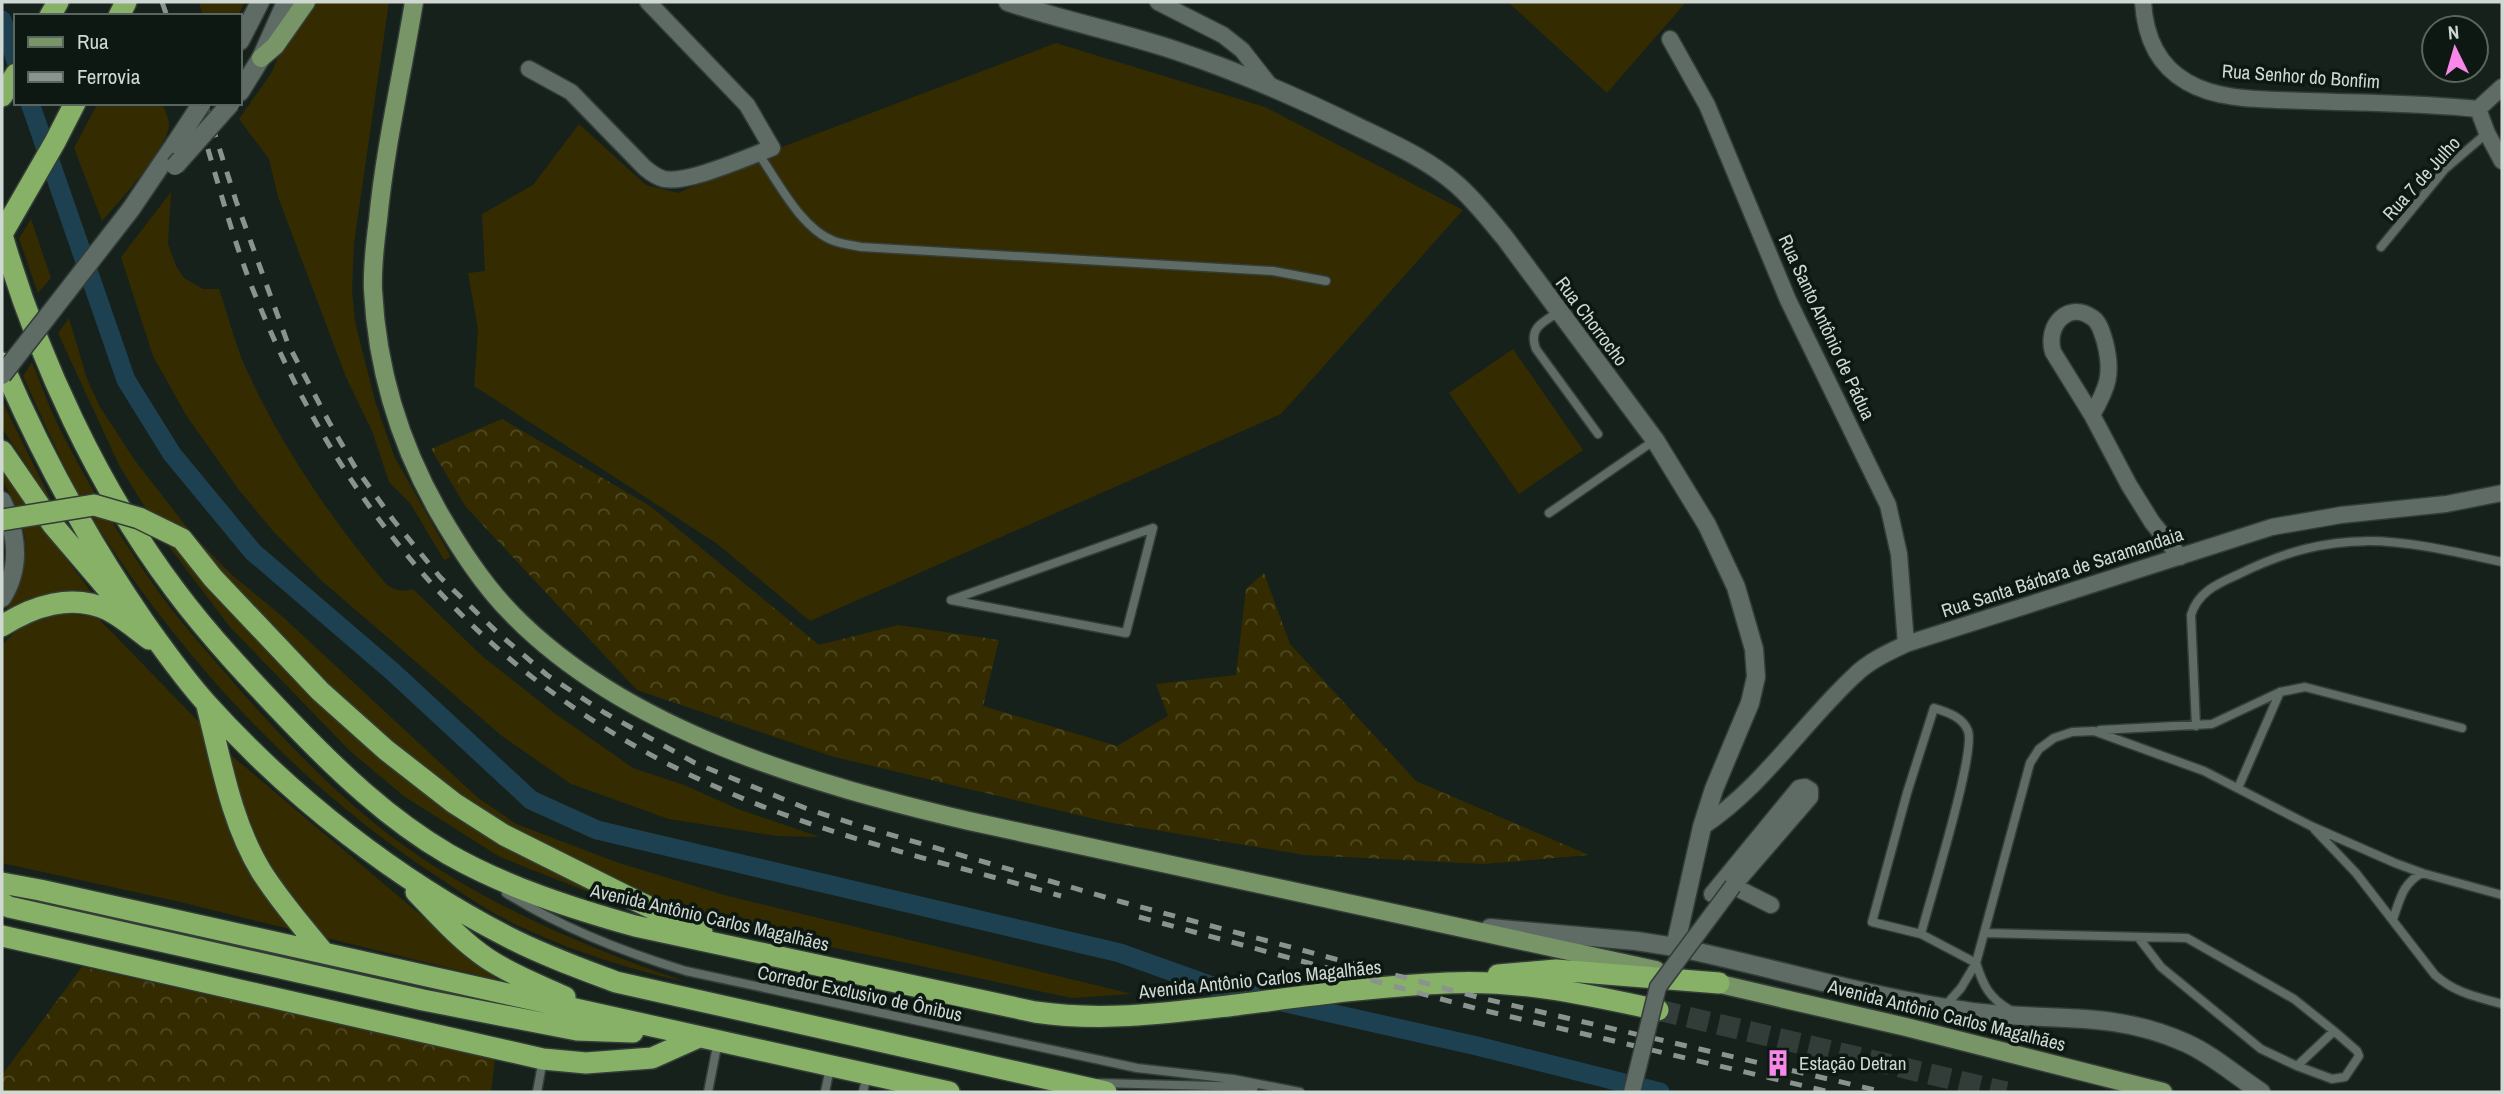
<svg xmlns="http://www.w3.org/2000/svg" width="2504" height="1094" font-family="'Archivo Narrow',sans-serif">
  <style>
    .grass { fill: #342c00 }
    .forest { fill: url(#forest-crowns) }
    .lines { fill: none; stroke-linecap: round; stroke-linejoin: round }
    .canal { stroke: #1e4152; stroke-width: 19 }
    .highway-tunnel { stroke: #323c38; stroke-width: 21; stroke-dasharray: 21 10; stroke-linecap: butt }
    .lane-casing { stroke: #343c38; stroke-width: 11 }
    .street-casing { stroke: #343c38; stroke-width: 19 }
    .secondary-casing { stroke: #343c38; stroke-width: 21 }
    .primary-casing { stroke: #343c38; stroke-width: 21 }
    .highway-casing { stroke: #343c38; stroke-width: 24 }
    .lane { stroke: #5e6c65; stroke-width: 8 }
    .street { stroke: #5e6c65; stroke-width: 16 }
    .secondary { stroke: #5e6c65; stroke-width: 18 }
    .primary { stroke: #779566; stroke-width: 18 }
    .highway { stroke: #87b166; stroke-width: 21 }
    .rail { stroke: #8a938e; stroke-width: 5; stroke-dasharray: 12 12; stroke-linecap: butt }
    .street-bridge-casing { stroke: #343c38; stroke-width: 19; stroke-linecap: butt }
    .secondary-bridge-casing { stroke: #343c38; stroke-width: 21; stroke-linecap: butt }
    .highway-bridge-casing { stroke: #343c38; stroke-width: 24; stroke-linecap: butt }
    .street-bridge { stroke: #5e6c65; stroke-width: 16 }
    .secondary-bridge { stroke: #5e6c65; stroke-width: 18 }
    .highway-bridge { stroke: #87b166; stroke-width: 21 }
    .labels { text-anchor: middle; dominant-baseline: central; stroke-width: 7; stroke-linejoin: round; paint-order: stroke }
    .street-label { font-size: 19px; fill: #d0d8d4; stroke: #0d1813 }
    .poi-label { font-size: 19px; fill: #d0d8d4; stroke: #0d1813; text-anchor: start }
  </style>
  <defs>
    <pattern id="forest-crowns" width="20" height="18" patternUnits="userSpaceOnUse" patternTransform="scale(1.75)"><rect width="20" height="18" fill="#342c00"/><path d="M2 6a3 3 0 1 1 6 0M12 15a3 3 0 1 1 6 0" fill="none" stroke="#504a24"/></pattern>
  </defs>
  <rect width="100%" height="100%" fill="#16211c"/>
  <!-- grass -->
  <path class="grass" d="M199,2H245L238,16H203Z
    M300,2H389L354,243L352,290L355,322L375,401L394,456L451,557L444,560L410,503L389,482L372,431L346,377L278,197L269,159L239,119L272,72Z
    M1508,2H1686L1607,93Z
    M1056,43L1265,107L1463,210L1281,414L810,621L716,543L474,386L478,329L468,273L485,271L482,214L533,185L579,124L646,185L678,193L766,153Z
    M98,103H162C164,109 169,118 169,125C169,146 117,205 102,221L74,148Z
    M171,192L168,244L176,266L184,278L203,289H219C229,318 236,349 249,375C284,450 333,522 387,585C396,591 403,592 413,589L482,656L553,712L633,768L684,785L738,809L820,837L777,836L669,819L571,784L502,736L322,581L273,531L239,490L186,415L153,356L121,257Z
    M31,219L51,278L38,293L19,239Z
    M69,318L87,379L100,407L136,462L193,535L232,575L283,617L477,797L516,824L616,862L724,895L1132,994L1072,998L665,912L601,897L500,857L405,797L350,751L230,627L170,548L119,465L58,333Z
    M1513,349L1583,450L1519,494L1449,393Z
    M32,362C42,387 51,412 63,435C92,492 126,546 163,598C187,630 215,660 241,691C292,749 347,806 410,850C491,907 593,950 686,982C629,969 574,952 521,927C494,915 468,897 444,881C307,793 190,669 101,532C70,484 47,428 23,376Z
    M2,401L56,510L2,428Z
    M2,468L35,517L91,592C55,590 36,595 5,612C30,574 32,539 12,498C6,486 2,482 2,468Z
    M60,613L97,617L231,755L498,980L176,901L2,863V645L20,627Z"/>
  <!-- forest -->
  <path class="forest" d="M502,419L650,506L819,645L898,625L999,640L983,706L1117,746L1168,716L1156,684L1236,675L1246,589L1264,573L1290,644L1416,781L1589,855L1484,864L1305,855L1107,822L831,756L637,690L466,507L431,449Z
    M82,967L495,1059L491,1092H2V1075Z"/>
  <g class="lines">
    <!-- canal -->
    <path class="canal" d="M2,20L16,61
      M30,103L126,380L172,454L253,552L393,672L531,800L597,830L1120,953L1215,987L1477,1046L1660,1092"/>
    <!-- highway-tunnel -->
    <path class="highway-tunnel" d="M1658,1010L2006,1092"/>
    <defs>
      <path id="lane" d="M758,153C777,180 801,229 834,241C842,244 852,245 861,247L1273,271L1326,281
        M2381,247L2445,169L2487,133
        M1559,312C1543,322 1528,328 1536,349L1598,434
        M1549,513L1655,440
        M951,600L1126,633L1153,528
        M951,600L1153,528
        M2196,726L2191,615C2198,592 2217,584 2237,575C2338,525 2397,539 2502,562
        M2100,730L2212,724L2280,692L2305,687L2462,728
        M2238,788L2280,692
        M2315,830L2356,873L2435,975C2455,993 2477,997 2502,1004
        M506,893C562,928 623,952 686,971L1137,1068L1233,1079L1300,1092
        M2393,919C2400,900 2402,884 2422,873
        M1984,933L2187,938L2294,999L2334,1031L2297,1066L2261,1049L2161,967L2138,937
        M1921,934C1929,902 1976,753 1968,731C1963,717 1947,712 1934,708L1907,793L1872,922L1921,934L1976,963C1983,985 1989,998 2010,1010
        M1945,1006L1961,988L1976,963L2030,763L2039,749L2054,738L2072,732L2094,731L2204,771L2311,826L2395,863L2422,873L2502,895
        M2297,1066L2332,1079L2345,1077L2359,1056L2357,1051L2334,1031
        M1099,1083L1254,1087
        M537,1092L543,1059
        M708,1092L718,1041
        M825,1092L830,1068
        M863,1092L867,1075"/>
      <path id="street" d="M1158,2L1223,35L1242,50L1271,87
        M2143,2C2145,35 2157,65 2187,82C2221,102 2269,99 2307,101C2364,103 2421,103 2478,109
        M1670,39L1707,105L1788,300L1888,505L1899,554L1906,644
        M529,69L571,92L645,168C651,173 656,177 664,179C688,184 747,157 772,148L747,105L648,2
        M2478,109L2487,133L2502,161
        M2478,109L2502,87
        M2092,415C2108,387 2113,374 2105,342C2102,333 2100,323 2093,318C2069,300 2045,325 2053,352L2092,415L2129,485L2152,522L2180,557
        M1702,827C1763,787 1802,724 1855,675C1869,661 1889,652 1906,644L2272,527L2341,515L2446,504L2502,493
        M1712,894L1799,788L1805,787L1810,790V797L1733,886L1771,905"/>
      <path id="secondary" d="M1008,2C1064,21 1121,32 1177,51C1239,72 1299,98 1358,127C1391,143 1427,159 1455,183C1474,199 1489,219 1505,238L1655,440L1707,525L1736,587L1754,649L1756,677L1750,703L1714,789L1702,827L1675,947
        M240,41L260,2
        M240,92L261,58L286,2
        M131,209L175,144
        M2,501C17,533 22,566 2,598
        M1490,928L1636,941L1675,947C1772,967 1868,997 1966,1011C2045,1023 2109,1008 2186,1043C2213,1055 2236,1076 2261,1092"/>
      <path id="primary" d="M414,2C402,75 385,147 378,220C375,243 372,267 373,290C377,369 399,442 438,511C459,547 483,585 513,615C629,733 813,784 969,821L1656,970
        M261,58L275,46L306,2
        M1707,981L1906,1027L2163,1092"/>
      <path id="highway" d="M50,16L58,2
        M119,16L126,2
        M2,96L16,74
        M2,234L55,142L75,103
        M2,235C38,358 98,488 175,590C210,637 250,679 290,721C338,771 388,819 448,854C506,887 571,908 635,926L1035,1012C1104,1022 1168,1013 1236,1005C1306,996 1377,986 1447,983C1518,979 1589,995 1658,1010
        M2,363C41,454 87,539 144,622C164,650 185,680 208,705C292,798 397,880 508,937C543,955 579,968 616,982L1106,1092
        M2,451L53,525L117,600
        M2,626C33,606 72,593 108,610C122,617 136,629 149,639
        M207,706C221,761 231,822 261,871C279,900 302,926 324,953
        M2,883L40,890L949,1092
        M416,892C438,915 461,941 488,959C512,975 539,985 565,997
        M624,895L702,932
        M2,903L9,907L423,1000L577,1030L633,1032
        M2,936L543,1059L586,1063L652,1058L699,1037
        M1498,975L1556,970L1719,983"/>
    </defs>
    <!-- lane casing -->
    <use href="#lane" class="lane-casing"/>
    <!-- street casing -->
    <use href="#street" class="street-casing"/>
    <!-- secondary casing -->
    <use href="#secondary" class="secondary-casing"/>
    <!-- primary casing -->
    <use href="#primary" class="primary-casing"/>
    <!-- highway casing -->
    <use href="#highway" class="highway-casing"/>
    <!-- lane -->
    <use href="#lane" class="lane"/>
    <!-- street -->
    <use href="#street" class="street"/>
    <!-- secondary -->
    <use href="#secondary" class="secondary"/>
    <!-- primary -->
    <use href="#primary" class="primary"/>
    <!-- highway -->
    <use href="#highway" class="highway"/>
    <!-- rail -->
    <path class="rail" d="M162,2L167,16
      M194,103C215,169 231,238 258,302C351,529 502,696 730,793C836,839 951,864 1061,896
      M205,103L236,201L288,344L329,422L355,467L394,521L440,577L499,634L547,675L605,713L695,763L810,810L864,827L1122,902L1481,998L1884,1092
      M1139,917L1478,1009L1830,1092"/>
    <defs>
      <path id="street-bridge" d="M1632,1092L1658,987L1733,886"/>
      <path id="secondary-bridge" d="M175,144L202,103
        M175,166L231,103
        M2,375L131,209"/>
      <path id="highway-bridge" d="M2,520L94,505L139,518L182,539L213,578L320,691L386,750L454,803L504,835L624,895"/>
    </defs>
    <!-- street-bridge casing -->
    <use href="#street-bridge" class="street-bridge-casing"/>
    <!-- secondary-bridge casing -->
    <use href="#secondary-bridge" class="secondary-bridge-casing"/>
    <!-- highway-bridge casing -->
    <use href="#highway-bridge" class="highway-bridge-casing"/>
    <!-- street-bridge -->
    <use href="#street-bridge" class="street-bridge"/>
    <!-- secondary-bridge -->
    <use href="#secondary-bridge" class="secondary-bridge"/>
    <!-- highway-bridge -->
    <use href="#highway-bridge" class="highway-bridge"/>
  </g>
  <!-- icons -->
  <defs>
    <symbol id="building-bare" viewBox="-9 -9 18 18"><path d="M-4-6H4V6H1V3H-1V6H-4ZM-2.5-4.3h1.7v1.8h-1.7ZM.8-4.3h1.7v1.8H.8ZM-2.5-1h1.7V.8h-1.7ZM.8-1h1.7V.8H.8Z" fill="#f987e9" stroke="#0d1813" stroke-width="2.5" paint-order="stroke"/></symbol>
  </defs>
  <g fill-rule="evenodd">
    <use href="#building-bare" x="1759" y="1044" width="38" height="38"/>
  </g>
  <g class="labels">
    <!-- street labels -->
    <g class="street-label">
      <text transform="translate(2301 76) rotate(4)">Rua Senhor do Bonfim</text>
      <text transform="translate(2421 178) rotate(-48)">Rua 7 de Julho</text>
      <text transform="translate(1592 321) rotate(53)">Rua Chorrocho</text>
      <text transform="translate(1827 327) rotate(65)">Rua Santo Antônio de Pádua</text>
      <text transform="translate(2062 572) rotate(-18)">Rua Santa Bárbara de Saramandaia</text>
      <text transform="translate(710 917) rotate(13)">Avenida Antônio Carlos Magalhães</text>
      <text transform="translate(1260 979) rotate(-6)">Avenida Antônio Carlos Magalhães</text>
      <text transform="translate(860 993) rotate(12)">Corredor Exclusivo de Ônibus</text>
      <text transform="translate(1947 1015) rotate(14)">Avenida Antônio Carlos Magalhães</text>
    </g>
    <!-- poi labels -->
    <g class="poi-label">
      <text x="1799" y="1063">Estação Detran</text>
    </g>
  </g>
  <!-- border -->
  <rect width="2504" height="1094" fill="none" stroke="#d0d8d4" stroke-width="7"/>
  <!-- legend -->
  <rect x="14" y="14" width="228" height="91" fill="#0d1813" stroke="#5b6560" stroke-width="2"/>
  <rect x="28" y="37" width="35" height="10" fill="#779566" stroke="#5b6560" stroke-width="2"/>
  <text x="77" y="49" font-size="21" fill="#d0d8d4">Rua</text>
  <rect x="28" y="72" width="35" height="10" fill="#8a938e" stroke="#5b6560" stroke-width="2"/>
  <text x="77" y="84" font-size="21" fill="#d0d8d4">Ferrovia</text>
  <!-- north arrow -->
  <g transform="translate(2455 49) rotate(355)"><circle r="33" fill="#0d1813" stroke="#5b6560" stroke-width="2"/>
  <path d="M0-5L12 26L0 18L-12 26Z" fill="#f987e9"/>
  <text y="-10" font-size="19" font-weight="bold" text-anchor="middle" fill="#d0d8d4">N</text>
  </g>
</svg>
